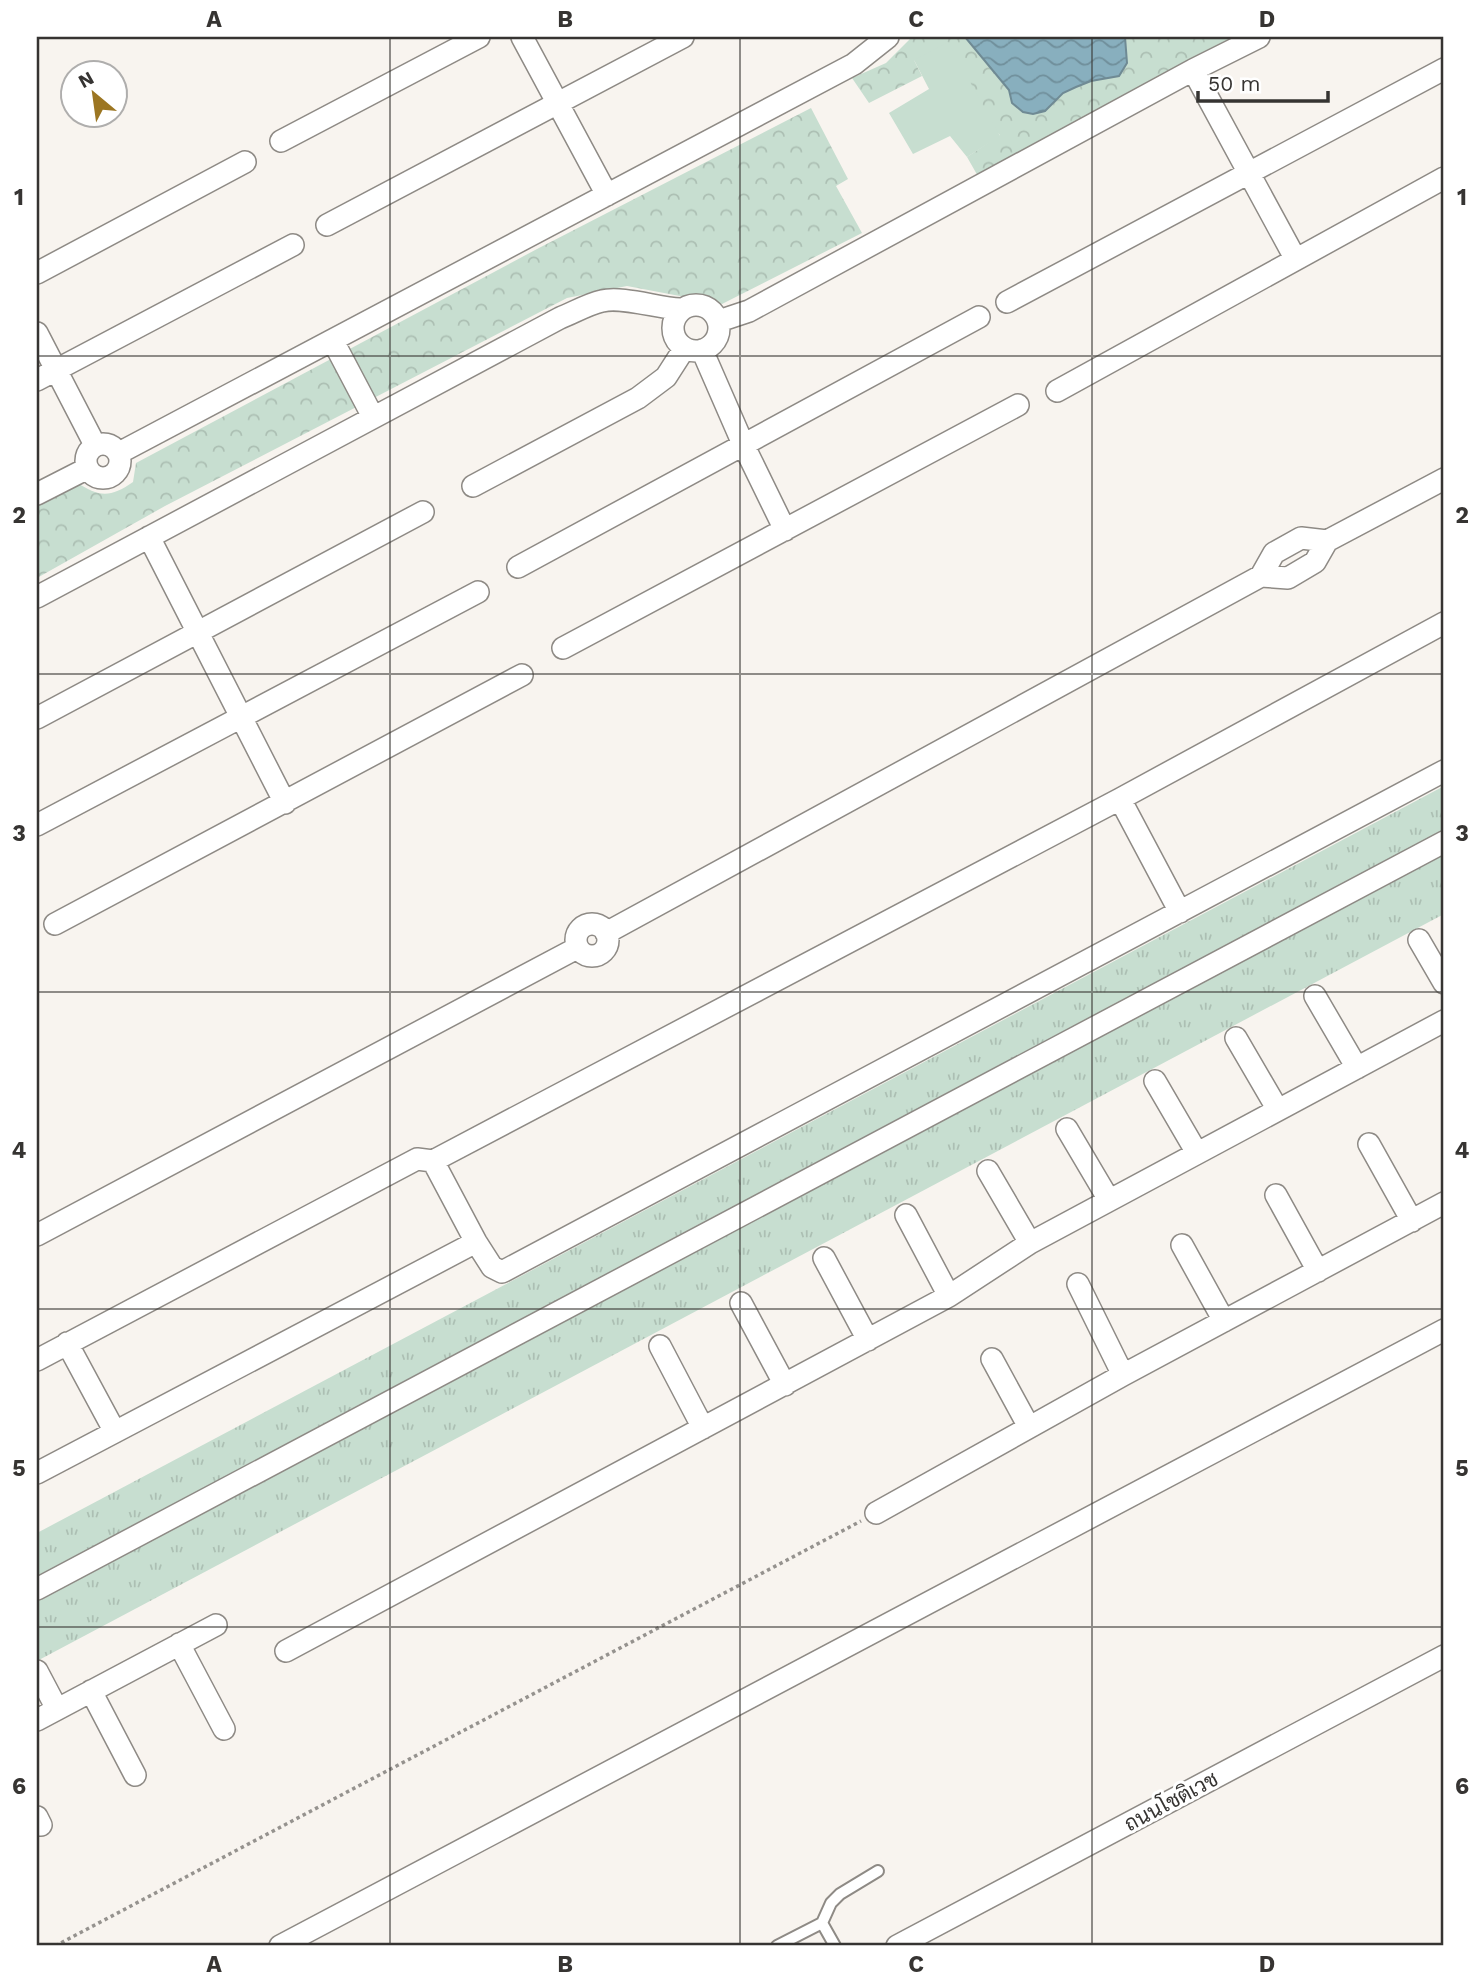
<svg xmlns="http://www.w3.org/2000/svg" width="1481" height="1983" font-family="'Work Sans',Sarabun,sans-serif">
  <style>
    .grass { fill: url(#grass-tufts) }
    .forest { fill: url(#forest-crowns) }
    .pitch { fill: #c7ded0 }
    .water { fill: url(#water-waves); stroke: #6f8a94; stroke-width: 2 }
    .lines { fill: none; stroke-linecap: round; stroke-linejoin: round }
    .lane-casing { stroke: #8e8a85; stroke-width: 14 }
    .street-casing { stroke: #8e8a85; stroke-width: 24 }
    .path { stroke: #95928e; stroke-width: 3.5; stroke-dasharray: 3.5 3.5; stroke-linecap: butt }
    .lane { stroke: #fff; stroke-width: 10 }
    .street { stroke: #fff; stroke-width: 21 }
    .grid { fill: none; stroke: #363432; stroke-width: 2; stroke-opacity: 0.55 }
    .labels { text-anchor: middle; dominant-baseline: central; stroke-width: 6; stroke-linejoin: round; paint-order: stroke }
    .street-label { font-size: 21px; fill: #363432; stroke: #fff }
    .neatline { fill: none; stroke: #363432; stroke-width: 2.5 }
    .grid-label { font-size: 23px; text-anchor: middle; font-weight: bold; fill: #363432 }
  </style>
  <defs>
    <pattern id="grass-tufts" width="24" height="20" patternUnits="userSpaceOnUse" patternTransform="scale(1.75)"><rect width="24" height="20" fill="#c7ded0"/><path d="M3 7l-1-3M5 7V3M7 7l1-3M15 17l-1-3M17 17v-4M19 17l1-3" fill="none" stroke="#acbfb3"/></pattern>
    <pattern id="forest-crowns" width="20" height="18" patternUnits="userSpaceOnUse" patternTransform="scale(1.75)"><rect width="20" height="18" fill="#c7ded0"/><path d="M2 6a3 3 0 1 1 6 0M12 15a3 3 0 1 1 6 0" fill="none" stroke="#acbfb3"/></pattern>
    <pattern id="water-waves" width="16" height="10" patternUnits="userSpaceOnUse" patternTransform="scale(1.75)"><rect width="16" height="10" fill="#88afbe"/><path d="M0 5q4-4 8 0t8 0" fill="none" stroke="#708f9b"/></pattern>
  </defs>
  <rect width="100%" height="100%" fill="#f8f4ef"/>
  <!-- grass -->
  <path class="grass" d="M1444,786V914L37,1661V1533Z"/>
  <!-- forest -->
  <path class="forest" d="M912,37H1236L979,178L967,157L1000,135L914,60L922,76L869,103L852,78L886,63Z
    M811,108L848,179L836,186L862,233L722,304L627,286L567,298L165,506L37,578V503L76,482C99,497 110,498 133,482L136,463L537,249Z"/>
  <!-- pitch -->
  <path class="pitch" d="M948,42L1000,136L967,157L950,136L913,154L889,113L929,89L914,60Z"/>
  <!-- water -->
  <path class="water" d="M965,37H1125L1127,63L1119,76L1091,81L1076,87L1063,93L1045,111L1033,114L1023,112L1012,103L1009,90Z"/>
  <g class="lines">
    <defs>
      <path id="lane" d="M822,1923L831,1903L840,1894L878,1871
        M777,1946L822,1923L835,1946"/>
      <path id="street" d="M522,37L607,195
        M1193,70L1295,258
        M281,141L479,37
        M327,225L683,37
        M37,273L245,162
        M1007,302L1444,69
        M673 328a23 23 0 1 1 46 0a23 23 0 1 1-46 0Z
        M719,321L749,311L1193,70L1259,37
        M37,333L95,445
        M333,341L373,417
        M702,350L743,444L785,530
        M37,380L293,245
        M1057,391L1444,178
        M86 461a17 17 0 1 1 34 0a17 17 0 1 1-34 0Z
        M119,453L854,64L888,37
        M473,486L638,398L666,377L684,349
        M37,494L86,469
        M149,537L285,803
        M518,567L979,317
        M1261,576L1274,553L1301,538L1327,541
        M37,597L560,318C573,313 588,304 602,301C622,296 658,308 680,309
        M563,648L1018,405
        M37,718L423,512
        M1120,799L1180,912
        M37,825L478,592
        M55,924L522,675
        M576 940a16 16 0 1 1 32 0a16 16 0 1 1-32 0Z
        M606,933L1261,576L1288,578L1315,562L1327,541L1444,479
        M1419,940L1444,983
        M1315,996L1357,1068
        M1236,1038L1278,1110
        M1155,1081L1197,1153
        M1067,1129L1109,1200
        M1369,1144L1412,1221
        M433,1161L476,1242L492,1267L502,1272L1444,771
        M988,1171L1030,1243
        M1276,1195L1318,1271
        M906,1215L949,1296
        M37,1235L577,948
        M1182,1245L1224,1321
        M824,1258L868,1340
        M1078,1284L1123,1375
        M741,1303L785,1385
        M67,1343L115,1432
        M660,1346L703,1428
        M992,1359L1029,1427
        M37,1360L417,1159L433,1161L1120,799L1444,623
        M37,1473L476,1242
        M876,1513L1123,1375L1444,1203
        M37,1589L1444,842
        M179,1644L224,1729
        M286,1651L949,1296L1030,1243L1444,1021
        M37,1671L57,1709
        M91,1691L135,1775
        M37,1720L216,1625
        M37,1817L41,1825
        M280,1946L1444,1330
        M897,1946L1444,1656"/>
    </defs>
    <!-- lane casing -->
    <use href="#lane" class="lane-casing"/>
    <!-- street casing -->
    <use href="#street" class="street-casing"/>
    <!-- path -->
    <path class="path" d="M55,1946L861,1521"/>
    <!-- lane -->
    <use href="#lane" class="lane"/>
    <!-- street -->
    <use href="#street" class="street"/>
  </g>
  <!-- grid -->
  <path class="grid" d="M390,37V1946M740,37V1946M1092,37V1946M37,356H1444M37,674H1444M37,992H1444M37,1309H1444M37,1627H1444"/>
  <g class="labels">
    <!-- street labels -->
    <g class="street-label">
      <text transform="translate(1171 1801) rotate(-28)">ถนนโชติเวช</text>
    </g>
  </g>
  <!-- border -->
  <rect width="1481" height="1983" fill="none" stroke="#ffffff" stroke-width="77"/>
  <!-- north arrow -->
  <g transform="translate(94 94) rotate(331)"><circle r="33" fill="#ffffff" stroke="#afaead" stroke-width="2"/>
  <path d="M0-5L12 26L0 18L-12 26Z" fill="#9c7622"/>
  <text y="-10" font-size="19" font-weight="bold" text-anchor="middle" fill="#363432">N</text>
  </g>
  <!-- scale -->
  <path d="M1198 91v10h130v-10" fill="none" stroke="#363432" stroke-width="3.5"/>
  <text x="1208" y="91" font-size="21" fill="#363432" stroke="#ffffff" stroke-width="5" paint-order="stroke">50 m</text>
  <rect x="38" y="38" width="1404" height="1906" class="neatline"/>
  <g class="grid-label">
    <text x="214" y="27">A</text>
    <text x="565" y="27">B</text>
    <text x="916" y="27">C</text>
    <text x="1267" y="27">D</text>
    <text x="19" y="205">1</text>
    <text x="1462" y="205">1</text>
    <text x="19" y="523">2</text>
    <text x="1462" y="523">2</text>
    <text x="19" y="841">3</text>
    <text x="1462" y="841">3</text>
    <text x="19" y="1158">4</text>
    <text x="1462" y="1158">4</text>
    <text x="19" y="1476">5</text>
    <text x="1462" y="1476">5</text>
    <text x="19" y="1794">6</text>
    <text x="1462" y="1794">6</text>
    <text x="214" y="1972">A</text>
    <text x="565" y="1972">B</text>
    <text x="916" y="1972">C</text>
    <text x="1267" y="1972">D</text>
  </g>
</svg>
